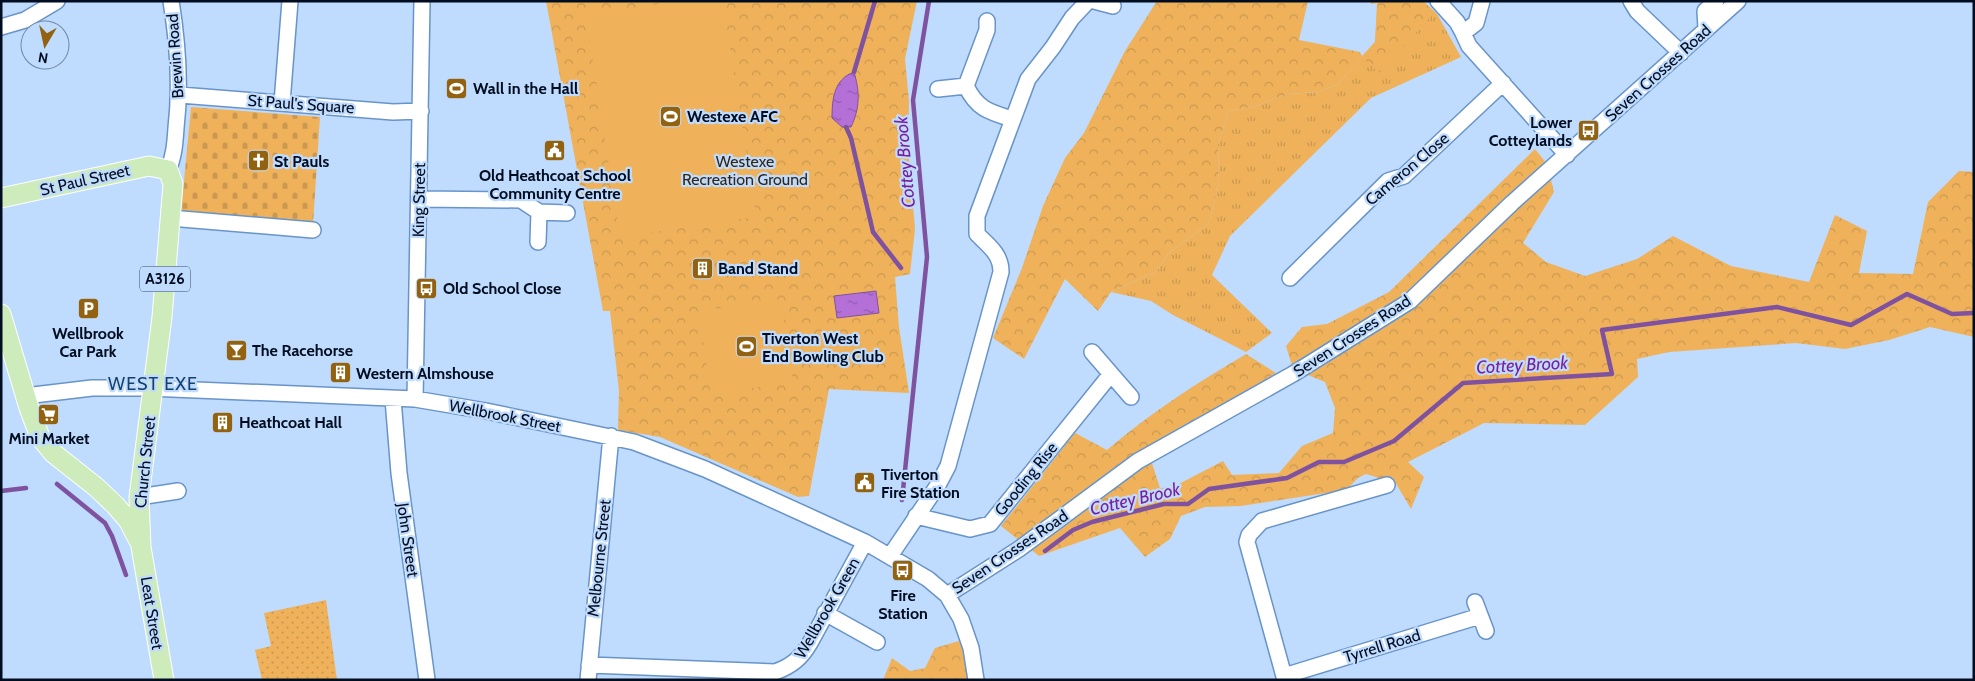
<svg xmlns="http://www.w3.org/2000/svg" width="1975" height="681" font-family="Cabin,sans-serif">
  <style>
    .grass { fill: url(#grass-tufts) }
    .forest { fill: url(#forest-crowns) }
    .cemetery { fill: url(#cemetery-stones) }
    .garden { fill: url(#garden-dots) }
    .pitch { fill: #efb25b }
    .water { fill: url(#water-ripples); stroke: #7f52a0 }
    .lines { fill: none; stroke-linecap: round; stroke-linejoin: round }
    .stream { stroke: #7f52a0; stroke-width: 4.5 }
    .minor-casing { stroke: #6894c9; stroke-width: 18 }
    .major-casing { stroke: #fff; stroke-width: 21 }
    .minor { stroke: #fff; stroke-width: 15 }
    .major { stroke: #ceecbb; stroke-width: 19 }
    .labels { text-anchor: middle; dominant-baseline: central; stroke-width: 4.5; stroke-linejoin: round; paint-order: stroke }
    .shield { fill: #bfdbfd; stroke: #394a62; stroke-width: 1 }
    .shield-label { font-size: 15px; font-weight: bold; fill: #000c1f }
    .street-label { font-size: 16px; fill: #000c1f; stroke: #bfdbfd }
    .poi-label { font-size: 16px; font-weight: bold; fill: #000c1f; stroke: #bfdbfd; text-anchor: start }
    .park-label { font-size: 16px; fill: #352613; stroke: #bfdbfd }
    .water-label { font-size: 18px; font-style: italic; fill: #7a209d; stroke: #bfdbfd }
    .neighbourhood-label { font-size: 18px; letter-spacing: 1px; fill: #164070; stroke: #bfdbfd }
  </style>
  <defs>
    <pattern id="grass-tufts" width="24" height="20" patternUnits="userSpaceOnUse" patternTransform="scale(1.25)"><rect width="24" height="20" fill="#efb25b"/><path d="M3 7l-1-3M5 7V3M7 7l1-3M15 17l-1-3M17 17v-4M19 17l1-3" fill="none" stroke="#cb984f"/></pattern>
    <pattern id="forest-crowns" width="20" height="18" patternUnits="userSpaceOnUse" patternTransform="scale(1.25)"><rect width="20" height="18" fill="#efb25b"/><path d="M2 6a3 3 0 1 1 6 0M12 15a3 3 0 1 1 6 0" fill="none" stroke="#cb984f"/></pattern>
    <pattern id="cemetery-stones" width="16" height="16" patternUnits="userSpaceOnUse" patternTransform="scale(1.25)"><rect width="16" height="16" fill="#efb25b"/><path d="M2 7V4a2 2 0 0 1 4 0v3zM10 15v-3a2 2 0 0 1 4 0v3z" fill="#cb984f"/></pattern>
    <pattern id="garden-dots" width="8" height="8" patternUnits="userSpaceOnUse" patternTransform="scale(1.25)"><rect width="8" height="8" fill="#efb25b"/><path d="M2 2h.1M6 6h.1" fill="none" stroke="#cb984f" stroke-width="1.8" stroke-linecap="round"/></pattern>
    <pattern id="water-ripples" width="26" height="14" patternUnits="userSpaceOnUse" patternTransform="scale(1.25)"><rect width="26" height="14" fill="#b570d7"/><path d="M2 4q2-2 4 0t4 0M15 11q2-2 4 0t4 0" fill="none" stroke="#915aae"/></pattern>
  </defs>
  <rect width="100%" height="100%" fill="#bfdbfd"/>
  <!-- grass -->
  <path class="grass" d="M1371,1H1423L1437,14L1461,57L1371,98L1230,236L1212,275L1272,333L1246,352L1173,315L1151,301L1111,292L1157,271L1169,253L1209,223L1219,183L1218,144L1229,111L1256,106L1287,94L1319,92L1338,84L1375,42L1377,3L1371,4Z"/>
  <!-- forest -->
  <path class="forest" d="M546,1H917L905,59L909,101L908,146L915,229L910,274L895,277L899,327L909,393L829,389L809,496L798,497L660,437L618,430L619,391L610,311H603Z
    M1157,1H1308L1299,40L1360,52L1362,56L1375,42L1378,1H1423L1435,12L1379,73L1362,57L1338,84L1319,92L1287,94L1256,106L1229,111L1218,144L1219,183L1209,223L1169,253L1157,271L1111,292L1098,311L1065,279L1024,359L993,338L1022,268L1043,206L1065,158L1084,133L1125,51Z
    M1535,149L1547,164L1554,192L1523,243L1546,262L1585,276L1637,259L1673,236L1731,266L1809,282L1835,215L1867,231L1859,273L1913,274L1928,202L1959,171L1974,172V337L1930,327L1889,340L1845,349L1796,343L1669,352L1637,359L1638,377L1585,425L1484,423L1408,462L1424,477L1411,509L1392,477L1382,479L1366,474L1358,478L1346,490L1241,506L1205,507L1181,516L1170,539L1145,557L1120,528L1039,556L1001,526L1075,433L1107,450C1150,413 1197,383 1246,354L1276,373L1144,452L1151,460L1160,488L1173,487L1223,461L1232,475L1279,473L1302,446L1333,433L1335,408L1325,382L1293,369L1286,346L1302,327L1327,324L1389,292Z
    M959,641L974,667L975,680H883L892,658L910,671L925,668L935,648Z"/>
  <!-- cemetery -->
  <path class="cemetery" d="M191,107L320,117L313,224L181,213Z"/>
  <!-- garden -->
  <path class="garden" d="M326,600L337,680H262L255,650L271,646L264,613Z"/>
  <!-- pitch -->
  <path class="pitch" d="M678,1H723L756,217L620,237L586,15Z
    M781,299L793,382L711,394L699,311Z"/>
  <!-- water -->
  <path class="water" d="M854,72C860,92 860,108 851,127H842L832,118C832,99 834,79 854,72Z
    M876,291L879,313L837,318L834,296Z"/>
  <g class="lines">
    <!-- stream -->
    <path class="stream" d="M854,72L875,1
      M846,127L851,138L873,232L901,268
      M57,484L105,523L112,536L126,575
      M1,491L26,488
      M902,500L927,257L913,100L929,1
      M1045,551L1073,530L1092,522L1164,504H1188L1209,489L1287,478L1319,462H1344L1394,441L1463,383L1612,374L1602,330L1777,307L1851,325L1907,294L1952,314L1974,313"/>
    <defs>
      <path id="minor" d="M1094,1L1113,6
        M1438,1L1457,22L1463,33
        M1482,1L1476,23L1463,33L1469,46L1567,155
        M1631,1L1637,11L1681,53
        M987,21V30L966,86C977,109 989,112 1012,119
        M1,27L25,20L57,1
        M1706,28L1705,11L1716,1
        M938,89L966,86
        M180,95L393,112L421,111
        M282,103L290,1
        M168,170C174,157 175,143 176,128C181,85 178,44 171,1
        M419,199L521,200L539,212L538,242
        M539,212L567,213
        M170,218L313,230
        M1290,278L1388,181L1404,176L1503,83
        M1111,374L1131,397
        M25,396L92,388H148L415,399L486,411L634,442L705,469L817,520L865,542L928,579L947,595L961,619L971,648L976,680
        M393,399L399,473L427,680
        M415,399L422,1
        M139,497L178,491
        M916,516L970,529L990,524L1111,374L1092,352
        M890,556L938,485L948,466L1001,272C1001,254 989,246 977,234V216L1028,79L1053,47L1072,18L1088,1
        M947,595L1019,549L1138,461L1293,374L1410,301L1512,203L1738,1
        M1475,602L1486,631
        M825,613L877,642
        M589,665L775,672C792,666 801,658 810,643L865,542
        M1284,676L1480,616
        M588,680L611,436
        M1285,680L1247,542L1249,535L1262,521L1387,485"/>
      <path id="major" d="M1,198L149,166L168,170L173,184L162,317L139,497L141,547L164,680
        M1,314L29,408L40,437L53,453L96,487L115,505L128,520L139,541"/>
    </defs>
    <!-- minor casing -->
    <use href="#minor" class="minor-casing"/>
    <!-- major casing -->
    <use href="#major" class="major-casing"/>
    <!-- minor -->
    <use href="#minor" class="minor"/>
    <!-- major -->
    <use href="#major" class="major"/>
  </g>
  <!-- icons -->
  <defs>
    <symbol id="stadium-square" viewBox="-11 -11 22 22"><rect x="-9" y="-9" width="18" height="18" rx="4" fill="#926211" stroke="#bfdbfd"/><path d="M0-5a6.5 5 0 1 0 0 10a6.5 5 0 1 0 0-10ZM-3.5-1.8h7v3.6h-7Z" fill="#fff"/></symbol>
    <symbol id="bus-square" viewBox="-11 -11 22 22"><rect x="-9" y="-9" width="18" height="18" rx="4" fill="#926211" stroke="#bfdbfd"/><path d="M-5-6H5V4H4V6H2V4H-2V6H-4V4H-5ZM-3.5-4V0h7V-4ZM-3.5 1.2v1.5H-2V1.2ZM2 1.2v1.5H3.5V1.2Z" fill="#fff"/></symbol>
    <symbol id="civic-square" viewBox="-11 -11 22 22"><rect x="-9" y="-9" width="18" height="18" rx="4" fill="#926211" stroke="#bfdbfd"/><path d="M-.6-6.5H3V-4.5H.6V-3L4-1V1h2V6H-6V1h2V-1L-.6-3ZM-1.2 2.5V6h2.4V2.5Z" fill="#fff"/></symbol>
    <symbol id="church-square" viewBox="-11 -11 22 22"><rect x="-9" y="-9" width="18" height="18" rx="4" fill="#926211" stroke="#bfdbfd"/><path d="M-1.2-6h2.4v3.5h3.3v2.4h-3.3V6h-2.4V-.1h-3.3v-2.4h3.3Z" fill="#fff"/></symbol>
    <symbol id="building-square" viewBox="-11 -11 22 22"><rect x="-9" y="-9" width="18" height="18" rx="4" fill="#926211" stroke="#bfdbfd"/><path d="M-4-6H4V6H1V3H-1V6H-4ZM-2.5-4.3h1.7v1.8h-1.7ZM.8-4.3h1.7v1.8H.8ZM-2.5-1h1.7V.8h-1.7ZM.8-1h1.7V.8H.8Z" fill="#fff"/></symbol>
    <symbol id="parking-square" viewBox="-11 -11 22 22"><rect x="-9" y="-9" width="18" height="18" rx="4" fill="#926211" stroke="#bfdbfd"/><path d="M-3.5-5.5H1a3.5 3.5 0 0 1 0 7H-1V5.5H-3.5ZM-1-3.4V-.6H.8a1.4 1.4 0 0 0 0-2.8Z" fill="#fff"/></symbol>
    <symbol id="bar-square" viewBox="-11 -11 22 22"><rect x="-9" y="-9" width="18" height="18" rx="4" fill="#926211" stroke="#bfdbfd"/><path d="M-6-5H6L.8 .8V4.5H3.5V6h-7V4.5H-.8V.8Z" fill="#fff"/></symbol>
    <symbol id="supermarket-square" viewBox="-11 -11 22 22"><rect x="-9" y="-9" width="18" height="18" rx="4" fill="#926211" stroke="#bfdbfd"/><path d="M-6-5.5h2.5l.6 2H6L4.5 2H-2.5L-4.4-4H-6ZM-1.5 3.2a1.3 1.3 0 1 0 .1 0ZM3 3.2a1.3 1.3 0 1 0 .1 0Z" fill="#fff"/></symbol>
  </defs>
  <g fill-rule="evenodd">
    <use href="#stadium-square" x="444" y="76" width="25" height="25"/>
    <use href="#stadium-square" x="658" y="104" width="25" height="25"/>
    <use href="#bus-square" x="1576" y="118" width="25" height="25"/>
    <use href="#civic-square" x="542" y="138" width="25" height="25"/>
    <use href="#church-square" x="246" y="148" width="25" height="25"/>
    <use href="#building-square" x="690" y="256" width="25" height="25"/>
    <use href="#bus-square" x="414" y="276" width="25" height="25"/>
    <use href="#parking-square" x="76" y="296" width="25" height="25"/>
    <use href="#stadium-square" x="734" y="334" width="25" height="25"/>
    <use href="#bar-square" x="224" y="338" width="25" height="25"/>
    <use href="#building-square" x="328" y="360" width="25" height="25"/>
    <use href="#supermarket-square" x="36" y="402" width="25" height="25"/>
    <use href="#building-square" x="210" y="410" width="25" height="25"/>
    <use href="#civic-square" x="852" y="470" width="25" height="25"/>
    <use href="#bus-square" x="890" y="558" width="25" height="25"/>
  </g>
  <g class="labels">
    <!-- shield labels -->
    <rect class="shield" x="140" y="266.5" width="50" height="25" rx="4"/>
    <g class="shield-label">
      <text x="165" y="279">A3126</text>
    </g>
    <!-- street labels -->
    <g class="street-label">
      <text transform="translate(175 56) rotate(-94)">Brewin Road</text>
      <text transform="translate(1658 73) rotate(-42)">Seven Crosses Road</text>
      <text transform="translate(301 104) rotate(4)">St Paul's Square</text>
      <text transform="translate(1407 169) rotate(-40)">Cameron Close</text>
      <text transform="translate(85 180) rotate(-13)">St Paul Street</text>
      <text transform="translate(419 200) rotate(-89)">King Street</text>
      <text transform="translate(1352 336) rotate(-33)">Seven Crosses Road</text>
      <text transform="translate(505 416) rotate(11)">Wellbrook Street</text>
      <text transform="translate(145 462) rotate(-84)">Church Street</text>
      <text transform="translate(1026 479) rotate(-51)">Gooding Rise</text>
      <text transform="translate(408 540) rotate(82)">John Street</text>
      <text transform="translate(1010 552) rotate(-34)">Seven Crosses Road</text>
      <text transform="translate(599 558) rotate(-84)">Melbourne Street</text>
      <text transform="translate(827 608) rotate(-60)">Wellbrook Green</text>
      <text transform="translate(152 613) rotate(81)">Leat Street</text>
      <text transform="translate(1382 646) rotate(-17)">Tyrrell Road</text>
    </g>
    <!-- poi labels -->
    <g class="poi-label">
      <text x="473" y="88">Wall in the Hall</text>
      <text x="687" y="116">Westexe AFC</text>
      <text x="1572" y="122" text-anchor="end">Lower<tspan x="1572" dy="18">Cotteylands</tspan></text>
      <text x="274" y="161">St Pauls</text>
      <text x="555" y="175" text-anchor="middle">Old Heathcoat School<tspan x="555" dy="18">Community Centre</tspan></text>
      <text x="718" y="268">Band Stand</text>
      <text x="443" y="288">Old School Close</text>
      <text x="88" y="333" text-anchor="middle">Wellbrook<tspan x="88" dy="18">Car Park</tspan></text>
      <text x="762" y="338">Tiverton West<tspan x="762" dy="18">End Bowling Club</tspan></text>
      <text x="252" y="350">The Racehorse</text>
      <text x="356" y="373">Western Almshouse</text>
      <text x="239" y="422">Heathcoat Hall</text>
      <text x="49" y="438" text-anchor="middle">Mini Market</text>
      <text x="881" y="474">Tiverton<tspan x="881" dy="18">Fire Station</tspan></text>
      <text x="903" y="595" text-anchor="middle">Fire<tspan x="903" dy="18">Station</tspan></text>
    </g>
    <!-- park labels -->
    <g class="park-label">
      <text x="745" y="161">Westexe<tspan x="745" dy="18">Recreation Ground</tspan></text>
    </g>
    <!-- water labels -->
    <g class="water-label">
      <text transform="translate(905 162) rotate(-95)">Cottey Brook</text>
      <text transform="translate(1522 365) rotate(-3)">Cottey Brook</text>
      <text transform="translate(1135 499) rotate(-13)">Cottey Brook</text>
    </g>
    <!-- neighbourhood labels -->
    <g class="neighbourhood-label">
      <text x="153" y="384">WEST EXE</text>
    </g>
  </g>
  <!-- border -->
  <rect width="1975" height="681" fill="none" stroke="#000c1f" stroke-width="5"/>
  <!-- north arrow -->
  <g transform="translate(45 45) rotate(189)"><circle r="24" fill="#bfdbfd" stroke="#7388a4"/>
  <path d="M0-4L9 19L0 12L-9 19Z" fill="#926211"/>
  <text y="-8" font-size="14" font-weight="bold" text-anchor="middle" fill="#000c1f">N</text>
  </g>
</svg>
